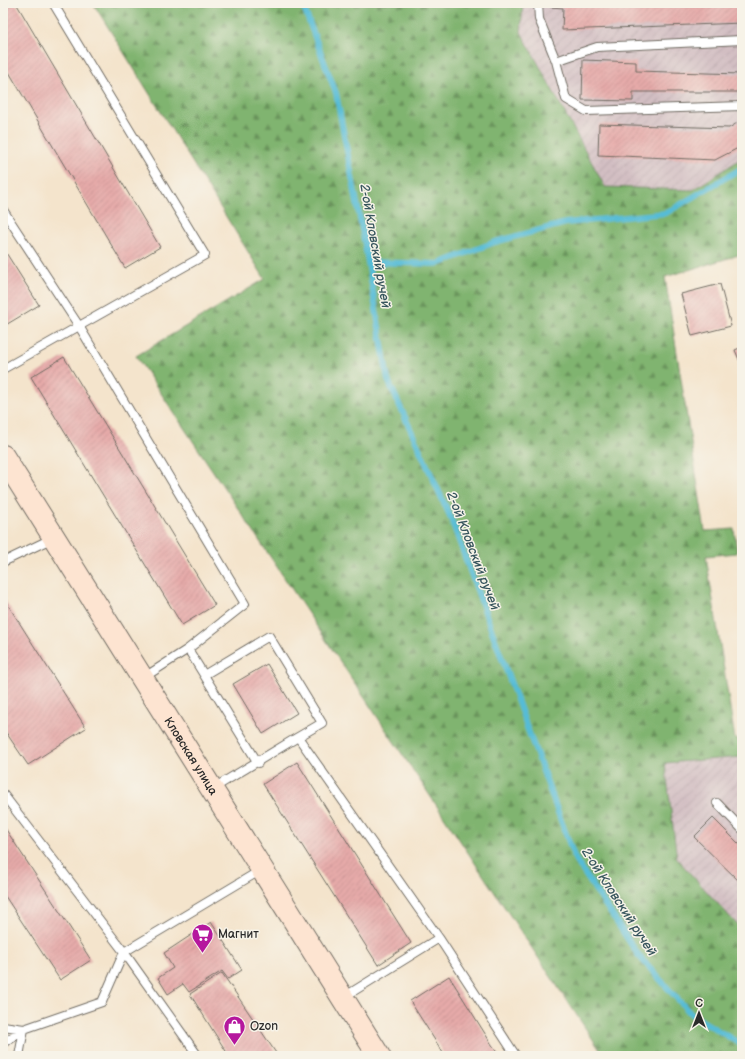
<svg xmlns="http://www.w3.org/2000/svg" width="745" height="1059" font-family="'Balsamiq Sans',sans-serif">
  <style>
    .industrial { fill: url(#industrial-furrows) }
    .forest { fill: url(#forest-firs); stroke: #56704d }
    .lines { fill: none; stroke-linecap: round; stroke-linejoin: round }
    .stream { stroke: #57bcd6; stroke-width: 6 }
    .building { fill: url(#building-hatch) }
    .lane-casing { stroke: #716c63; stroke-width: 10 }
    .secondary-casing { stroke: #716c63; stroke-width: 24 }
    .lane { stroke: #fff; stroke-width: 8 }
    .secondary { stroke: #fde4d1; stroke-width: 22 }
    .labels { text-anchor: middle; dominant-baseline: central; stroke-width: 3; stroke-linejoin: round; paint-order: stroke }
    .street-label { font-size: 12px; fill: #2b2b2b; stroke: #f7f3e8 }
    .poi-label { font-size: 12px; fill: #2b2b2b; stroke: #f7f3e8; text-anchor: start }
    .water-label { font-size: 13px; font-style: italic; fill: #38565e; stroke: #f7f3e8 }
  </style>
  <defs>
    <pattern id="industrial-furrows" width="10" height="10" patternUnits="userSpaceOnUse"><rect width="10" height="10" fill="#d2bec2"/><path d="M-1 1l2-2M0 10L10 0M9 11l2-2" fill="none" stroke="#b4a3a7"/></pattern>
    <pattern id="forest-firs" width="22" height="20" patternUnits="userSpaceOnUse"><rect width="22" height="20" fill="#80b46f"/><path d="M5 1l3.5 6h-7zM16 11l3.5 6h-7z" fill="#69935b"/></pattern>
    <pattern id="building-hatch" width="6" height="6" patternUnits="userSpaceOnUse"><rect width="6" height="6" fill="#e6aaa9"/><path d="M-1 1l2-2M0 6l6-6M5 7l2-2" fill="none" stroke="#c59292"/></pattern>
  </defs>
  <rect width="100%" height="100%" fill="#f7f3e8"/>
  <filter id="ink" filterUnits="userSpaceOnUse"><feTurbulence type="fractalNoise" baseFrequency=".025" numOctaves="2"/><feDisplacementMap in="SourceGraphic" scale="8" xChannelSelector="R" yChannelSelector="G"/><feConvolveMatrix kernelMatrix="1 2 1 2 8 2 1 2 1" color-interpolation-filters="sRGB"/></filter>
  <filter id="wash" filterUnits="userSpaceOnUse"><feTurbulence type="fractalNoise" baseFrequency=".012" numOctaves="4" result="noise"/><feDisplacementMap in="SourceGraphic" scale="16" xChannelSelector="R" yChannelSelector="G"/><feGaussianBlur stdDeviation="0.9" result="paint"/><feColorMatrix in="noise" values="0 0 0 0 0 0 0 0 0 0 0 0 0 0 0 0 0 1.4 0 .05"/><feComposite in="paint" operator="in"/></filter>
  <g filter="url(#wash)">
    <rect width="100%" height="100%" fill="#f4e4cc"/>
    <!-- industrial -->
    <path class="industrial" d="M523,3H742V158L693,190L605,187L521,32Z
      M742,757V930L677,859L665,763Z"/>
    <!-- forest -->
    <path class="forest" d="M93,3H523L521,32L605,187L693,190L742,158V254L665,277L705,531L734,529L737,553L706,556L735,739H742V757L665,763L677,859L742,930V1056H604L136,356L265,279Z"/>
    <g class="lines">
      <!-- stream -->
      <path class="stream" d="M302,3L336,93L365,245L388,380L450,516L575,859L639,956L691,1014L742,1045
        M368,262L438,264L495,242L566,223L666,213L742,168"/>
    </g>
    <g id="blocks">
      <!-- building -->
      <path class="building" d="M3,3H16L160,247L125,268L3,62Z
        M550,3H742V23L562,30L563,8L550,7Z
        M583,60L636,62V71L742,74V92H633V101L582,100Z
        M742,120V146L715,160L598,155L599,124L729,128Z
        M3,248L39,305L4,326L3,324Z
        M720,284L731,326L692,336L681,294Z
        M742,347V367L735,350Z
        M64,357L215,605L182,625L31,377Z
        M3,597L86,728L28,765L3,728Z
        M267,664L297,713L263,734L233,684Z
        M297,762L411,943L378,965L263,784Z
        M713,818L742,847V884L694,837Z
        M3,825L91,960L60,980L3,893Z
        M211,922L242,970L228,979L222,971L189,992L183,984L168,994L158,978L173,968L164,953Z
        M222,973L278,1056H229L190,994Z
        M449,976L499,1056H445L410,1001Z"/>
    </g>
  </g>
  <g filter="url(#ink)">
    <use href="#blocks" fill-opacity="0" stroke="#716c63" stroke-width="1"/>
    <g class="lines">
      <defs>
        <path id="lane" d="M538,3L539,19L556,61L566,99L586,111L742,106
          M556,61L597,47L742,40
          M3,210L79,326L245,604L188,649L143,678
          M3,369L205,255L53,3
          M3,562L53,538
          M188,649L258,763
          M204,675L269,636L322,723L298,737
          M212,789L298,737L439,938L344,997
          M3,794L124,952L198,1056
          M717,803L742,829
          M439,938L516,1056
          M3,1026L24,1029L102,1002L124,952L261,870
          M3,1043L24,1029
          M19,1056L24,1029"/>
        <g id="secondary">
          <path id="s1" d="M3,456L379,1056"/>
        </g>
      </defs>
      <!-- lane casing -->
      <use href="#lane" class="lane-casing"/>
      <!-- secondary casing -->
      <use href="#secondary" class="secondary-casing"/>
      <!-- lane -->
      <use href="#lane" class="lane"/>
      <!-- secondary -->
      <use href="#secondary" class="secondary"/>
    </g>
  </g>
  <!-- icons -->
  <defs>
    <symbol id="supermarket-pin" viewBox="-11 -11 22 30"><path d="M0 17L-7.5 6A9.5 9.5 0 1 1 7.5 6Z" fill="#b5179e" stroke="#f7f3e8"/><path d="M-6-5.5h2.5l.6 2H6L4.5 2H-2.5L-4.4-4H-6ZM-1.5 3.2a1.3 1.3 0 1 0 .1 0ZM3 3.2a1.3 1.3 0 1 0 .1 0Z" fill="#fff"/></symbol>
    <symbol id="shop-pin" viewBox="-11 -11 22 30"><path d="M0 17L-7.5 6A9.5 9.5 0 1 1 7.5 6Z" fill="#b5179e" stroke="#f7f3e8"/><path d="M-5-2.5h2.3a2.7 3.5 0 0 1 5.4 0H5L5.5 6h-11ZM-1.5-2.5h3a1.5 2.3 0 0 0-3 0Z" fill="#fff"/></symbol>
  </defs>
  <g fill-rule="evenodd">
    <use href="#supermarket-pin" x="190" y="922" width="25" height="34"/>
    <use href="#shop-pin" x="222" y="1014" width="25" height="34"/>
  </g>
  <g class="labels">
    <!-- street labels -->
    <g class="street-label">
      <text stroke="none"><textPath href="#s1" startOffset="354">Кловская улица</textPath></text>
    </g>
    <!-- poi labels -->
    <g class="poi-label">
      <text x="218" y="934">Магнит</text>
      <text x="250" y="1026">Ozon</text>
    </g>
    <!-- water labels -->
    <g class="water-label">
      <text transform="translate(375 246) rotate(80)">2-ой Кловский ручей</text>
      <text transform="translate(473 551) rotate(69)">2-ой Кловский ручей</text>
      <text transform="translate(619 902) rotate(57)">2-ой Кловский ручей</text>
    </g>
  </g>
  <!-- margin -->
  <rect width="745" height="1059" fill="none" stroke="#f7f3e8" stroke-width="16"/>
  <!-- north arrow -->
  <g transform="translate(699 1013)" stroke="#f7f3e8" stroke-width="3" paint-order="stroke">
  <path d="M0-3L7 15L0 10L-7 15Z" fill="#2b2b2b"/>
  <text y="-6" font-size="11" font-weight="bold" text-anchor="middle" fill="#2b2b2b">С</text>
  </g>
</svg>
